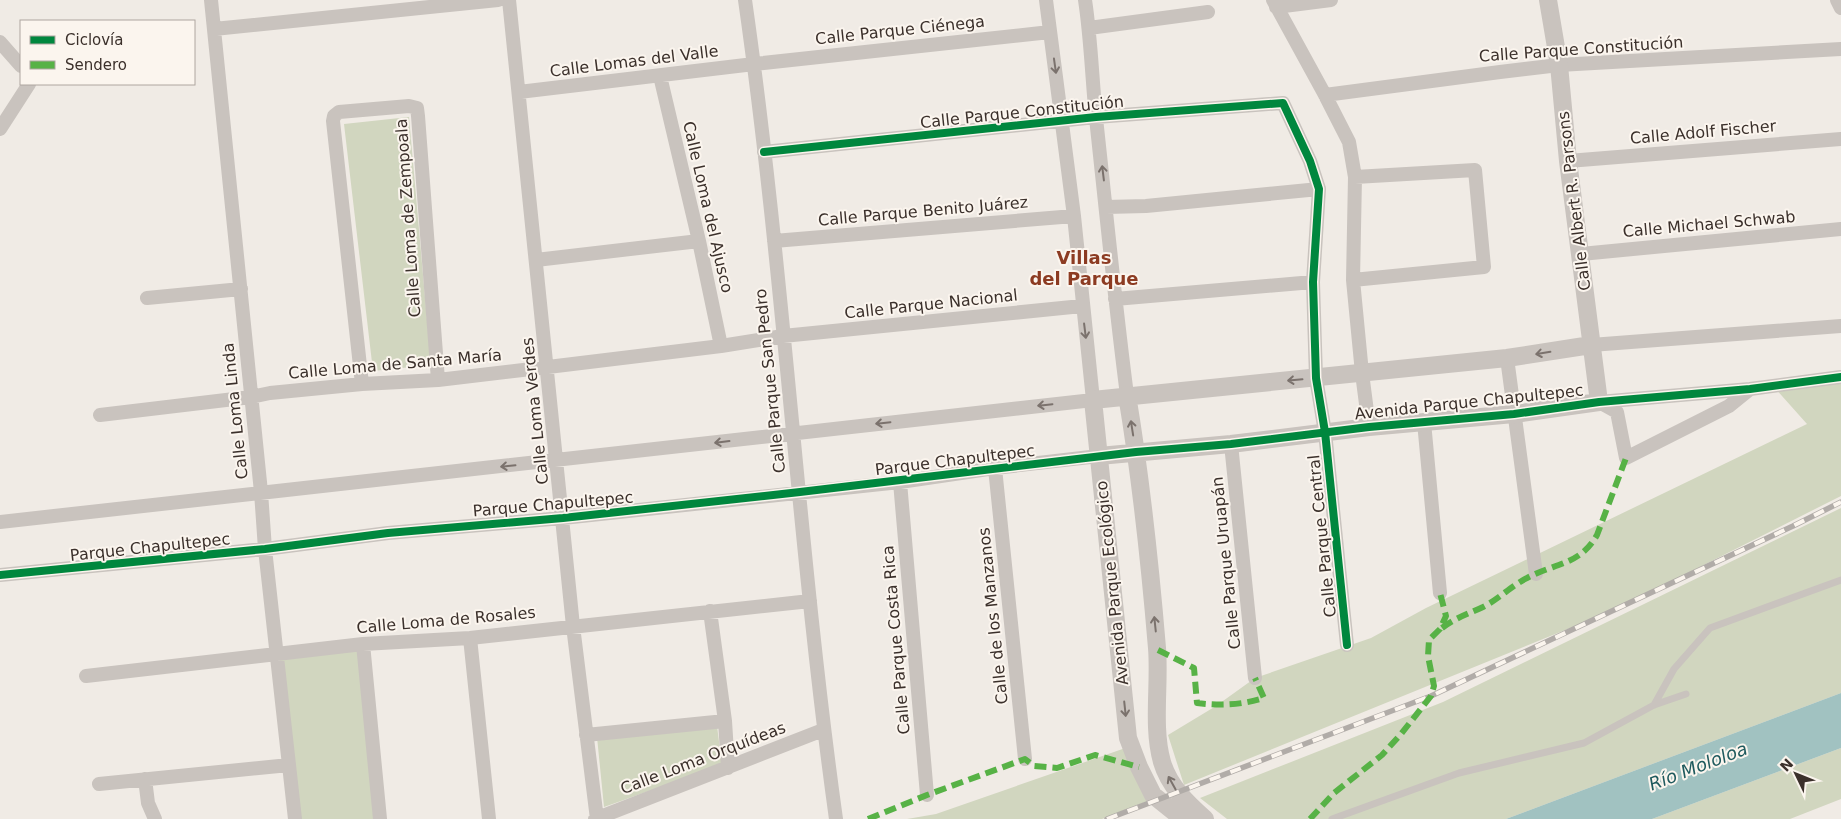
<svg xmlns="http://www.w3.org/2000/svg" width="1841" height="819" font-family="'DejaVu Sans',sans-serif">
  <style>
    .green { fill: #d1d6bf }
    .water { fill: #a1c2c1 }
    .lines { fill: none; stroke-linecap: round; stroke-linejoin: round }
    .service { stroke: #c9c3be; stroke-width: 7 }
    .minor { stroke: #c9c3be; stroke-width: 14 }
    .tertiary { stroke: #c9c3be; stroke-width: 18 }
    .rail-casing { stroke: #b1aca8; stroke-width: 5.5 }
    .rail { stroke: #fbf5ee; stroke-width: 4; stroke-dasharray: 11; stroke-linecap: butt }
    .quiet { stroke: #57b246; stroke-width: 6; stroke-dasharray: 12 6; stroke-linecap: butt }
    .cycleway-casing { stroke: #fbf5ee; stroke-width: 11 }
    .cycleway { stroke: #00873e; stroke-width: 8 }
    .oneway { stroke: #7b726d }
    .labels { text-anchor: middle; dominant-baseline: central; stroke-width: 4; stroke-linejoin: round; paint-order: stroke }
    .street-label { font-size: 16px; fill: #3b302b; stroke: #fbf5ee }
    .neighbourhood-label { font-size: 18px; font-weight: bold; fill: #8c3b22; stroke: #fbf5ee }
    .water-label { font-size: 18px; font-style: italic; fill: #1f5a5e; stroke: #fbf5ee }
  </style>
  <rect width="100%" height="100%" fill="#f0ebe5"/>
  <!-- green -->
  <path class="green" d="M409,117L431,365L373,371L344,124Z
    M1841,379V496L1612,611L1184,785L1168,735L1216,706L1255,678L1371,638L1426,608L1807,424L1773,386Z
    M1841,508V693L1506,819H1227L1200,798L1443,702Z
    M362,648L379,819H297L279,656Z
    M717,726L722,765L604,807L597,737Z
    M1134,745L1153,799L1102,819H907L936,814Z
    M1841,748V799L1790,819H1652Z"/>
  <!-- water -->
  <path class="water" d="M1841,693V748L1652,819H1506Z"/>
  <g class="lines">
    <!-- service -->
    <path class="service" d="M1654,705L1674,669L1710,628L1841,580
      M1332,819L1459,773L1584,743L1654,705L1686,694"/>
    <!-- minor -->
    <path class="minor" d="M211,0L261,492L265,549L295,819
      M509,0L573,626L597,819
      M745,0C784,272 798,547 836,819
      M1085,0C1091,39 1092,79 1096,118C1106,210 1115,303 1127,395
      M1273,0L1325,95L1349,142L1355,177L1353,280L1362,373L1369,427
      M1837,0L1841,8
      M1276,7L1331,0
      M1089,28L1208,12
      M214,29L498,0
      M0,42L21,66
      M660,76L699,241L721,346
      M519,92L754,64L1050,32
      M1325,95L1500,72L1559,65L1841,49
      M0,129L29,84
      M764,152L1096,117L1283,103L1310,161L1319,189L1313,282L1316,378L1325,432L1347,645
      M1568,161L1841,139
      M1106,207L1146,206L1319,189
      M774,241L1074,216
      M1581,254L1841,229
      M536,260L699,241
      M1353,280L1484,267L1475,170L1355,177
      M147,298L241,289
      M1115,299L1313,282
      M1591,345L1841,326
      M1507,358L1536,574
      M362,384L333,121L334,116L339,112L409,106L417,108L418,116L438,380
      M1599,402L1750,389L1841,377
      M1599,402L1617,412L1626,458L1729,406L1750,389
      M100,415L251,397L270,393L362,384L438,380L548,367L721,346L783,336L1082,306
      M1424,422L1440,593
      M1231,444L1255,678
      M995,468L1025,759
      M900,482L927,795
      M0,522L1093,400L1074,216L1046,0
      M0,575L265,549L388,533L563,518L900,482L995,468L1099,456
      M710,611L725,721L728,768
      M470,638L489,819
      M363,644L380,819
      M86,676L363,644L470,638L810,601
      M586,735L725,721
      M145,779L148,803L155,819
      M99,784L289,765
      M595,819L823,730"/>
    <!-- tertiary -->
    <path class="tertiary" d="M1127,395C1141,479 1150,564 1157,648C1160,685 1152,727 1162,762C1169,786 1187,803 1205,819
      M1099,456L1231,444L1369,427L1514,414L1599,402L1568,161L1559,65L1548,0
      M1183,819L1153,795L1139,767L1128,738L1093,400L1507,358L1591,345"/>
    <defs>
      <path id="rail" d="M1107,819L1431,696L1793,526L1841,502"/>
    </defs>
    <!-- rail casing -->
    <use href="#rail" class="rail-casing"/>
    <!-- rail -->
    <use href="#rail" class="rail"/>
    <!-- quiet -->
    <path class="quiet" d="M1442,628C1455,618 1468,614 1483,607C1499,599 1511,586 1527,578C1555,563 1580,565 1597,535L1626,458
      M1158,650L1194,668L1197,703C1221,706 1241,705 1264,698L1255,678
      M868,819L927,795L1025,759L1034,766L1057,768L1095,755L1139,767
      M1310,819L1334,793L1382,755L1401,734L1431,696L1434,686L1428,656L1429,640L1440,629L1446,616L1440,593"/>
    <defs>
      <path id="cycleway" d="M764,152L1096,117L1283,103L1310,161L1319,189L1313,282L1316,378L1325,432L1347,645
        M0,575L265,549L388,533L563,518L800,492L1136,452L1231,444L1369,427L1514,414L1599,402L1750,389L1841,377"/>
    </defs>
    <!-- cycleway casing -->
    <use href="#cycleway" class="cycleway-casing"/>
    <!-- cycleway -->
    <use href="#cycleway" class="cycleway"/>
  </g>
  <!-- one-way arrows -->
  <defs><path id="oneway-shaft" d="M-6 0H5M1.5-3L5.5 0L1.5 3" fill="none" stroke-width="1.6" stroke-linecap="round" stroke-linejoin="round" transform="scale(1.25)"/></defs>
  <g class="oneway">
    <use href="#oneway-shaft" transform="translate(1055 66) rotate(82)"/>
    <use href="#oneway-shaft" transform="translate(1103 173) rotate(-97)"/>
    <use href="#oneway-shaft" transform="translate(1085 331) rotate(83)"/>
    <use href="#oneway-shaft" transform="translate(1543 353) rotate(171)"/>
    <use href="#oneway-shaft" transform="translate(1295 380) rotate(175)"/>
    <use href="#oneway-shaft" transform="translate(1045 405) rotate(174)"/>
    <use href="#oneway-shaft" transform="translate(883 423) rotate(174)"/>
    <use href="#oneway-shaft" transform="translate(1132 428) rotate(-99)"/>
    <use href="#oneway-shaft" transform="translate(722 442) rotate(173)"/>
    <use href="#oneway-shaft" transform="translate(508 466) rotate(174)"/>
    <use href="#oneway-shaft" transform="translate(1155 624) rotate(-96)"/>
    <use href="#oneway-shaft" transform="translate(1125 709) rotate(84)"/>
    <use href="#oneway-shaft" transform="translate(1172 783) rotate(-119)"/>
  </g>
  <g class="labels">
    <!-- street labels -->
    <g class="street-label">
      <text transform="translate(900 30) rotate(-6)">Calle Parque Ciénega</text>
      <text transform="translate(1581 49) rotate(-4)">Calle Parque Constitución</text>
      <text transform="translate(634 61) rotate(-7)">Calle Lomas del Valle</text>
      <text transform="translate(1022 112) rotate(-6)">Calle Parque Constitución</text>
      <text transform="translate(1703 132) rotate(-5)">Calle Adolf Fischer</text>
      <text transform="translate(1574 201) rotate(-97)">Calle Albert R. Parsons</text>
      <text transform="translate(708 207) rotate(77)">Calle Loma del Ajusco</text>
      <text transform="translate(923 211) rotate(-5)">Calle Parque Benito Juárez</text>
      <text transform="translate(408 218) rotate(-94)">Calle Loma de Zempoala</text>
      <text transform="translate(1709 224) rotate(-5)">Calle Michael Schwab</text>
      <text transform="translate(931 304) rotate(-6)">Calle Parque Nacional</text>
      <text transform="translate(395 364) rotate(-5)">Calle Loma de Santa María</text>
      <text transform="translate(770 381) rotate(-96)">Calle Parque San Pedro</text>
      <text transform="translate(1469 402) rotate(-6)">Avenida Parque Chapultepec</text>
      <text transform="translate(235 411) rotate(-96)">Calle Loma Linda</text>
      <text transform="translate(535 411) rotate(-96)">Calle Loma Verdes</text>
      <text transform="translate(955 460) rotate(-7)">Parque Chapultepec</text>
      <text transform="translate(553 504) rotate(-5)">Parque Chapultepec</text>
      <text transform="translate(1322 536) rotate(-96)">Calle Parque Central</text>
      <text transform="translate(150 547) rotate(-6)">Parque Chapultepec</text>
      <text transform="translate(1226 563) rotate(-96)">Calle Parque Uruapán</text>
      <text transform="translate(1112 583) rotate(-96)">Avenida Parque Ecológico</text>
      <text transform="translate(993 616) rotate(-96)">Calle de los Manzanos</text>
      <text transform="translate(446 620) rotate(-5)">Calle Loma de Rosales</text>
      <text transform="translate(896 640) rotate(-95)">Calle Parque Costa Rica</text>
      <text transform="translate(703 758) rotate(-21)">Calle Loma Orquídeas</text>
    </g>
    <!-- neighbourhood labels -->
    <g class="neighbourhood-label">
      <text x="1084" y="257">Villas<tspan x="1084" dy="21">del Parque</tspan></text>
    </g>
    <!-- water labels -->
    <g class="water-label">
      <text transform="translate(1698 766) rotate(-21)">Río Mololoa</text>
    </g>
  </g>
  <!-- legend -->
  <rect x="20" y="20" width="175" height="65" fill="#fbf5ee" stroke="#aea6a0"/>
  <rect x="30" y="36" width="25" height="8" fill="#00873e" stroke="#aea6a0"/>
  <text x="65" y="45" font-size="15" fill="#3b302b">Ciclovía</text>
  <rect x="30" y="61" width="25" height="8" fill="#57b246" stroke="#aea6a0"/>
  <text x="65" y="70" font-size="15" fill="#3b302b">Sendero</text>
  <!-- north arrow -->
  <g transform="translate(1796 774) rotate(313)" stroke="#fbf5ee" stroke-width="4" paint-order="stroke">
  <path d="M0-4L9 19L0 12L-9 19Z" fill="#3b302b"/>
  <text y="-8" font-size="14" font-weight="bold" text-anchor="middle" fill="#3b302b">N</text>
  </g>
</svg>
